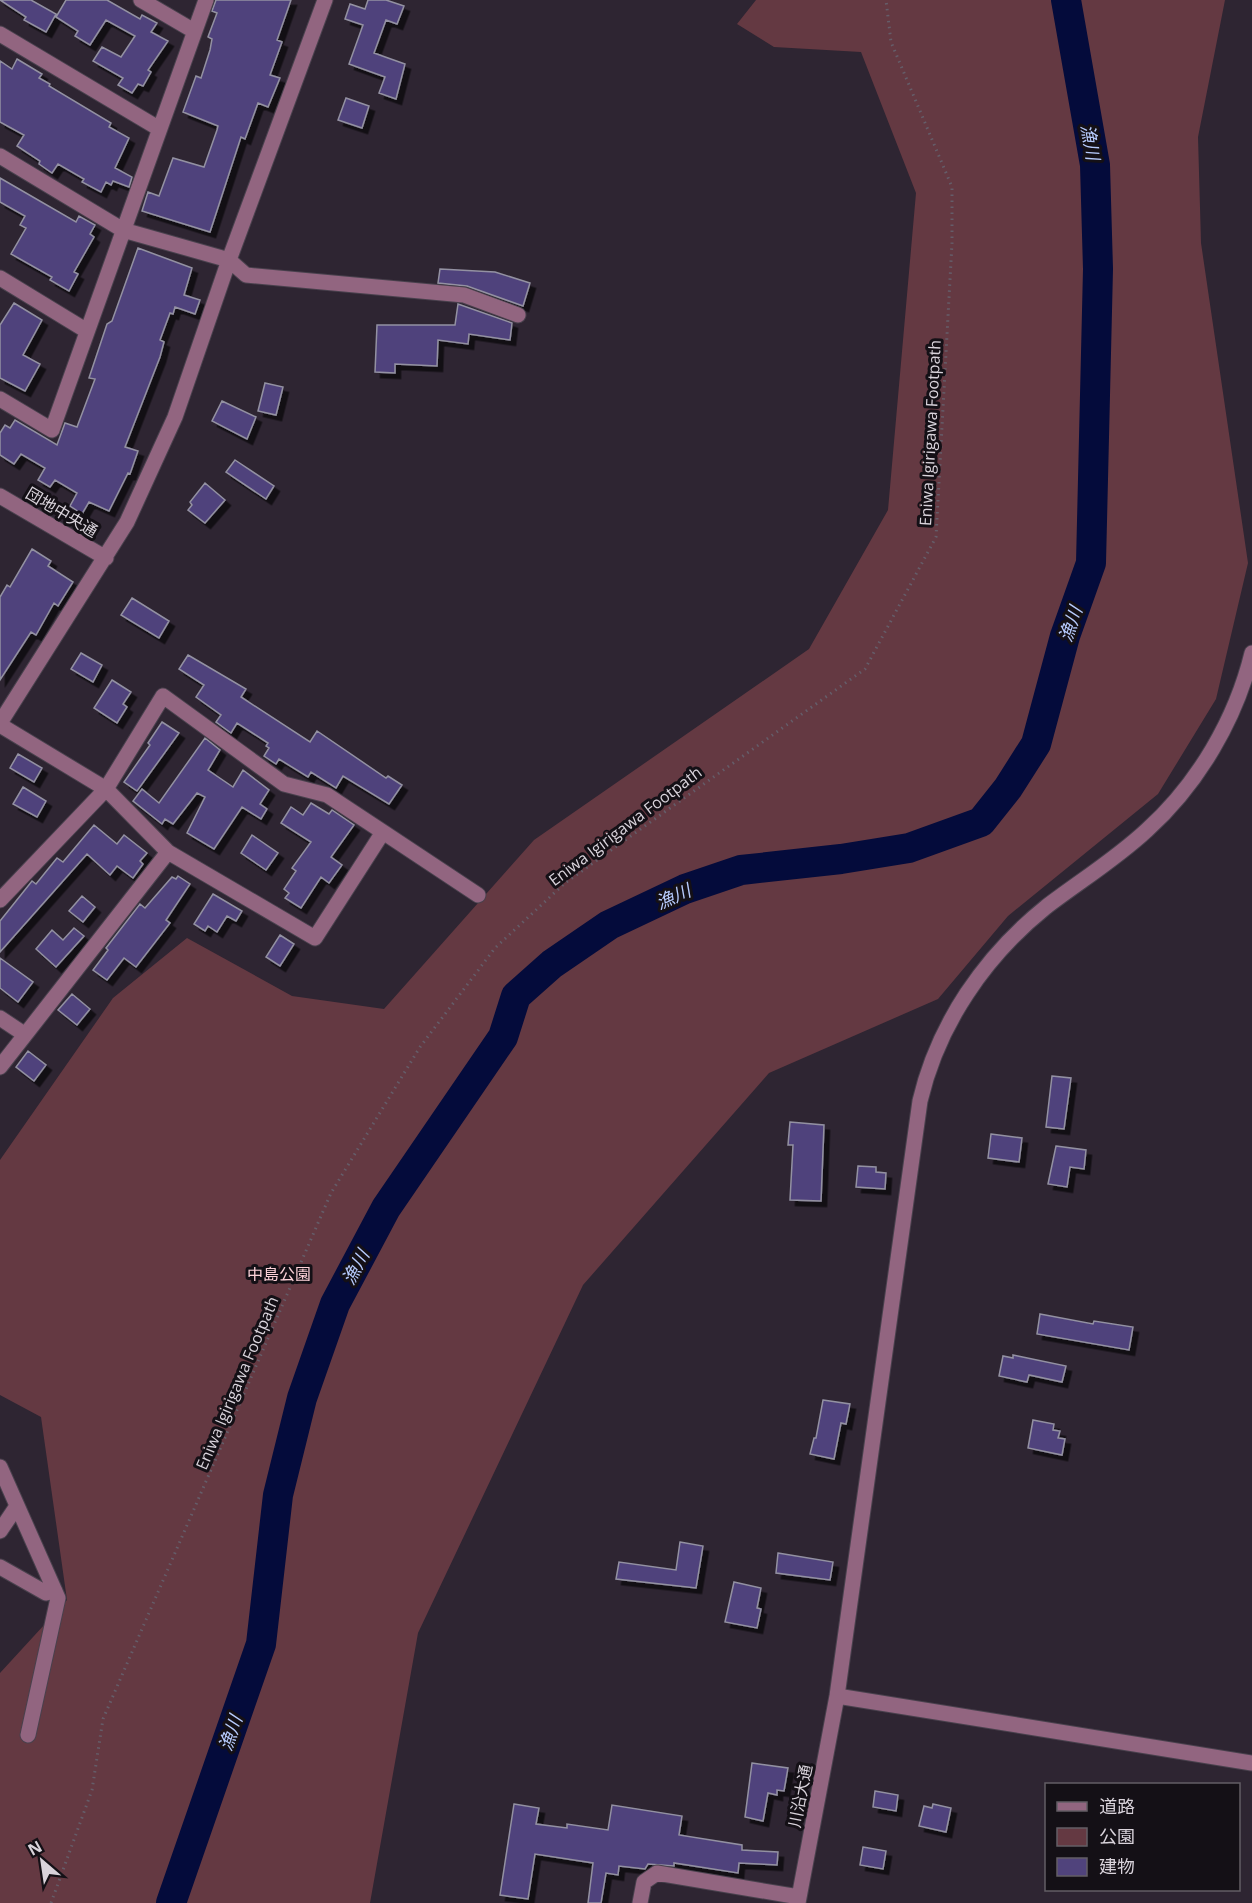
<svg xmlns="http://www.w3.org/2000/svg" width="1252" height="1903" font-family="'Open Sans','Noto Sans JP',sans-serif">
  <style>
    .green { fill: #643942 }
    .lines { fill: none; stroke-linecap: round; stroke-linejoin: round }
    .river { stroke: #040b3b; stroke-width: 30 }
    .building { fill: #50437c; stroke: #9391a2; stroke-width: 1.5; filter: url(#shadow) }
    .minor-casing { stroke: #49414d; stroke-width: 17 }
    .path { stroke: #655d69; stroke-width: 3; stroke-dasharray: 1.5 4.5; stroke-linecap: butt }
    .minor { stroke: #926580; stroke-width: 15 }
    .labels { text-anchor: middle; dominant-baseline: central; stroke-width: 6; stroke-linejoin: round; paint-order: stroke }
    .street-label { font-size: 16px; fill: #d9d3db; stroke: #141016 }
    .park-label { font-size: 16px; fill: #fcd1d8; stroke: #141016 }
    .water-label { font-size: 18px; font-style: italic; fill: #b7cbfd; stroke: #141016 }
  </style>
  <defs>
    <filter id="shadow"><feDropShadow dx="5.5" dy="5.5" stdDeviation="0" flood-color="#0009"/></filter>
  </defs>
  <rect width="100%" height="100%" fill="#2e2532"/>
  <!-- green -->
  <path class="green" d="M756,0H1225L1198,137L1201,243L1248,563L1216,699L1158,794L1008,916L938,999L769,1073L583,1285L418,1633L370,1903H0V1673L67,1600L41,1417L0,1395V1160L113,998L187,938L292,996L384,1009L534,840L809,649L888,510L916,193L861,52L774,47L737,24Z"/>
  <g class="lines">
    <!-- river -->
    <path class="river" d="M171,1903L261,1644L278,1495L302,1398L335,1304L386,1208L503,1037L516,996L552,964L609,925L685,889L741,870L841,859L909,848L981,822L1008,788L1036,744L1065,636L1091,563L1098,269L1095,165L1066,0"/>
  </g>
  <!-- building -->
  <path class="building" d="M0,0H31L56,14L46,32L24,20L26,17Z
    M66,0H107L140,19L142,15L157,23L151,32L168,41L148,70L151,72L143,86L138,84L132,93L118,85L123,78L93,61L102,47L121,57L135,36L106,20L90,45L75,36L78,31L56,17Z
    M216,0H291L277,40L282,42L270,75L280,78L268,107L258,103L245,139L241,137L210,232L142,211L148,192L159,196L173,158L204,167L217,130L218,126L183,112L196,76L201,78L210,50L212,39L208,37L217,13L212,11Z
    M368,0H386L404,6L397,24L386,20L374,53L405,64L396,99L379,93L385,77L349,64L363,25L345,19L350,4L365,9Z
    M17,59L42,74L39,78L50,84L49,86L111,123L109,127L129,138L115,168L132,177L129,187L113,181L111,185L106,182L101,192L82,182L84,179L58,164L52,173L39,164L40,161L17,146L24,135L0,122V61L12,69Z
    M346,98L369,106L362,128L338,120Z
    M0,178L76,222L79,216L95,225L90,234L94,237L74,272L78,274L69,291L50,280L52,277L11,254L26,228L20,225L25,216L0,202Z
    M138,248L192,268L184,295L200,300L195,314L175,307L173,314L170,313L160,340L164,342L160,357L125,447L138,451L130,474L128,473L109,511L89,502L82,514L70,506L77,493L55,480L50,487L38,480L45,468L21,454L14,464L0,455V433L5,425L10,428L15,420L57,445L65,423L77,427L95,379L89,378L107,324L112,321Z
    M440,269L495,272L530,283L523,306L467,286L438,283Z
    M14,303L42,320L23,355L40,364L25,391L0,378V325Z
    M458,304L512,323L510,340L469,334L468,344L438,340L437,366L395,364V373L375,372L377,325H455Z
    M265,383L283,387L276,415L258,411Z
    M222,401L256,417L247,439L212,421Z
    M235,460L274,486L266,499L226,472Z
    M205,483L225,500L205,523L188,510L192,505L190,502Z
    M32,549L51,561L48,566L73,582L58,606L54,603L36,635L31,632L0,680V597L7,585L10,587Z
    M132,598L169,621L159,638L121,615Z
    M81,653L102,665L93,682L71,669Z
    M188,655L246,689L241,697L310,742L317,731L386,778L388,776L402,785L389,804L343,776L336,788L311,772L308,777L279,759L276,764L264,756L269,748L266,746L268,743L237,723L231,733L216,722L221,715L196,697L204,685L179,669Z
    M112,680L131,692L123,704L127,707L117,723L94,708Z
    M162,722L179,733L137,791L124,782L150,745L148,743Z
    M205,738L220,750L208,770L233,787L243,770L269,790L260,804L267,809L261,819L242,807L214,849L187,833L205,797L197,793L173,824L165,819L162,824L133,801L142,789L159,803Z
    M18,754L42,768L34,782L10,768Z
    M23,787L46,801L37,817L13,804Z
    M311,803L329,814L332,810L354,825L331,857L342,865L329,883L321,877L301,908L285,898L289,893L284,889L296,871L292,868L311,842L281,823L291,807L303,815Z
    M94,825L117,844L124,835L147,853L140,861L143,864L133,878L117,866L110,875L87,854L0,952V921L32,881L36,884L57,858L63,862Z
    M252,835L278,853L266,870L241,853Z
    M178,876L190,884L166,920L170,923L136,967L124,958L107,980L93,970L108,950L106,948L140,904L145,908L172,877L176,879Z
    M213,894L242,911L236,921L227,916L217,932L208,926L205,931L194,924Z
    M82,896L95,907L83,922L69,911Z
    M74,928L84,936L56,967L36,949L52,930L63,940Z
    M280,935L294,944L280,966L266,957Z
    M0,958L33,982L18,1002L0,988Z
    M72,994L90,1009L77,1025L58,1010Z
    M28,1051L46,1065L34,1081L16,1067Z
    M1052,1076L1071,1078L1064,1129L1046,1127Z
    M790,1122L824,1125L821,1201L790,1200L793,1145H788Z
    M991,1134L1022,1138L1019,1162L988,1158Z
    M1056,1146L1086,1150L1084,1169L1070,1167L1067,1187L1048,1184Z
    M858,1166L876,1167V1172L886,1173L885,1189L856,1187Z
    M1040,1314L1093,1324L1094,1321L1133,1327L1129,1350L1037,1334Z
    M1013,1355L1066,1366L1062,1382L1029,1375L1027,1382L999,1376L1003,1356L1013,1358Z
    M823,1400L850,1404L846,1424L841,1423L834,1459L810,1454L814,1438H816Z
    M1033,1420L1054,1424L1053,1430L1060,1431L1058,1438L1065,1439L1062,1455L1028,1448Z
    M680,1542L703,1546L696,1588L616,1579L619,1562L676,1570Z
    M778,1553L833,1562L830,1580L776,1573Z
    M734,1582L761,1588L757,1608L761,1609L757,1628L725,1622Z
    M752,1763L788,1768L784,1791L777,1790V1795L768,1793L763,1821L745,1817Z
    M875,1791L898,1795L896,1811L873,1807Z
    M514,1804L539,1808L536,1824L567,1828V1824L608,1830L612,1805L682,1816L679,1835L742,1845V1850L778,1852L777,1865L739,1863L738,1873L674,1863V1866L648,1864L645,1869L619,1866L618,1875L606,1873L601,1903H588L593,1863L535,1854L528,1899L500,1895Z
    M933,1804L951,1808L946,1832L919,1826L924,1806L932,1808Z
    M863,1847L886,1851L883,1869L860,1865Z"/>
  <g class="lines">
    <defs>
      <path id="minor" d="M141,0L194,31
        M0,34L158,128
        M0,156L123,230L229,260L246,275L464,295L518,315
        M0,278L87,331
        M0,399L52,430L206,0
        M0,496L106,558
        M0,723L127,522L175,417L229,260L325,0
        M0,725L106,789L168,852L315,938L383,832L327,795L284,784L163,696L106,789L0,900
        M383,832L478,895
        M0,1018L24,1034
        M0,1067L168,852
        M0,1467L58,1598L28,1735
        M0,1531L17,1506
        M0,1567L46,1593L55,1591
        M837,1696L1252,1763
        M640,1903L644,1882L657,1873L799,1897
        M798,1903L837,1696L920,1101C938,1024 985,956 1046,907C1080,881 1116,859 1147,830C1198,784 1236,719 1252,653"/>
    </defs>
    <!-- minor casing -->
    <use href="#minor" class="minor-casing"/>
    <!-- path -->
    <path class="path" d="M51,1903L92,1790L103,1719L331,1193L420,1047L495,948L565,883L865,669L936,537L952,243V187L891,42L886,0"/>
    <!-- minor -->
    <use href="#minor" class="minor"/>
  </g>
  <g class="labels">
    <!-- street labels -->
    <g class="street-label">
      <text transform="translate(930 433) rotate(-87)">Eniwa Igirigawa Footpath</text>
      <text transform="translate(62 512) rotate(31)">団地中央通</text>
      <text transform="translate(625 826) rotate(-37)">Eniwa Igirigawa Footpath</text>
      <text transform="translate(237 1383) rotate(-67)">Eniwa Igirigawa Footpath</text>
      <text transform="translate(800 1796) rotate(-79)">川沿大通</text>
    </g>
    <!-- park labels -->
    <g class="park-label">
      <text x="279" y="1274">中島公園</text>
    </g>
    <!-- water labels -->
    <g class="water-label">
      <text transform="translate(1091 142) rotate(80)">漁川</text>
      <text transform="translate(1070 624) rotate(-71)">漁川</text>
      <text transform="translate(673 896) rotate(-24)">漁川</text>
      <text transform="translate(355 1267) rotate(-62)">漁川</text>
      <text transform="translate(230 1733) rotate(-71)">漁川</text>
    </g>
  </g>
  <!-- legend -->
  <rect x="1045" y="1783" width="195" height="108" fill="#141016" stroke="#635e65" stroke-width="1.5"/>
  <rect x="1057" y="1802" width="30" height="9" fill="#926580" stroke="#635e65" stroke-width="1.5"/>
  <text x="1099" y="1813" font-size="18" fill="#d9d3db">道路</text>
  <rect x="1057" y="1828" width="30" height="18" fill="#643942" stroke="#635e65" stroke-width="1.5"/>
  <text x="1099" y="1843" font-size="18" fill="#d9d3db">公園</text>
  <rect x="1057" y="1858" width="30" height="18" fill="#50437c" stroke="#635e65" stroke-width="1.5"/>
  <text x="1099" y="1873" font-size="18" fill="#d9d3db">建物</text>
  <!-- north arrow -->
  <g transform="translate(42 1861) rotate(331)" stroke="#141016" stroke-width="4.5" paint-order="stroke">
  <path d="M0-4.5L10 22L0 15L-10 22Z" fill="#d9d3db"/>
  <text y="-9" font-size="16" font-weight="bold" text-anchor="middle" fill="#d9d3db">N</text>
  </g>
</svg>
